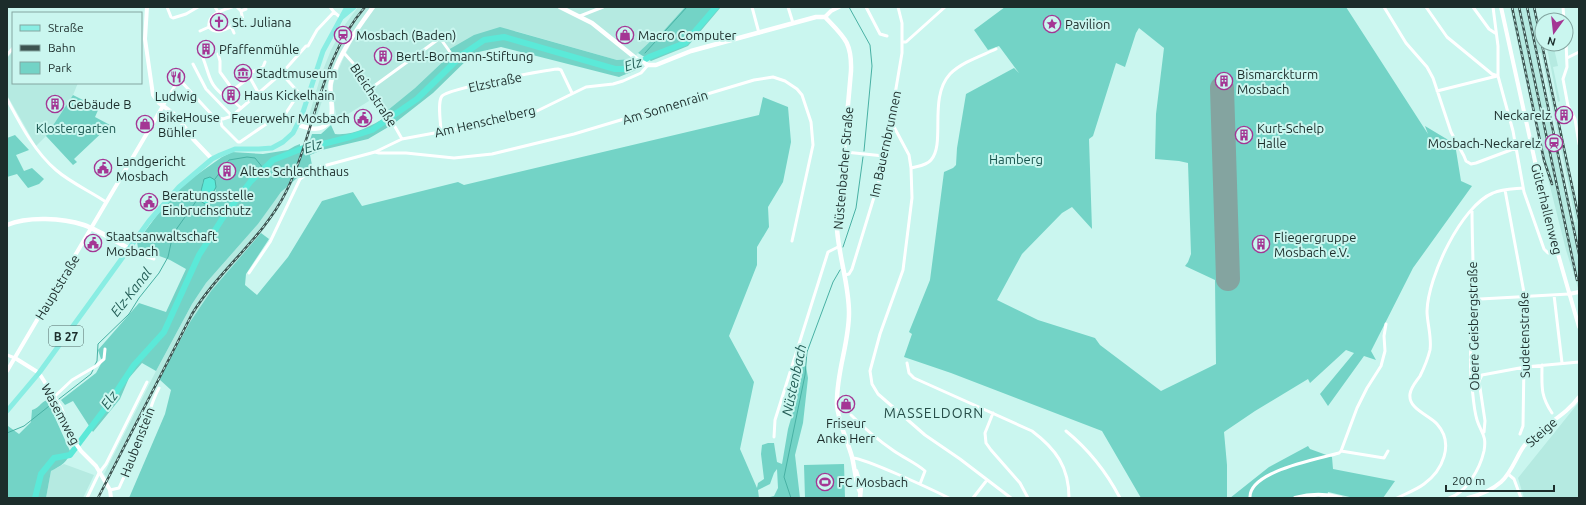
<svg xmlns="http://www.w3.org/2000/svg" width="1586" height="505" font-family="Ubuntu,sans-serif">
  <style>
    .built { fill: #b5eae1; fill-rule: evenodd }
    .green { fill: #73d3c6; fill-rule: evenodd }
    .water { fill: #5be9d8; stroke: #48b1a4 }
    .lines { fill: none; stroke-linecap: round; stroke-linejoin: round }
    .stream { stroke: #48b1a4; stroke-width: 1 }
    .canal { stroke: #5be9d8; stroke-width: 4 }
    .river { stroke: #5be9d8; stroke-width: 6 }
    .runway { stroke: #84a4a0; stroke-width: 24 }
    .minor { stroke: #fff; stroke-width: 3 }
    .tertiary { stroke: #fff; stroke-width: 4 }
    .secondary { stroke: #fff; stroke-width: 4.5 }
    .primary { stroke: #89ede3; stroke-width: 5 }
    .rail-casing { stroke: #3d5350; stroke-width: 2.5 }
    .rail { stroke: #caf6ef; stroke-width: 1; stroke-dasharray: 3; stroke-linecap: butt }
    .labels { text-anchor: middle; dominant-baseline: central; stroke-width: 4; stroke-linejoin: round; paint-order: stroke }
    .shield { fill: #caf6ef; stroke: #506966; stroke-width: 1 }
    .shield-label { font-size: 12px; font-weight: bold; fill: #1c2d2b }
    .poi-label { font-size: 13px; fill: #1c2d2b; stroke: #caf6ef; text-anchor: start }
    .street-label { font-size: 13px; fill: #1c2d2b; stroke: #caf6ef }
    .park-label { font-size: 13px; fill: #18544d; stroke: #caf6ef }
    .water-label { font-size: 14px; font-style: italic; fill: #245e57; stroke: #caf6ef }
    .neighbourhood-label { font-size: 14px; letter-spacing: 1px; fill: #264d48; stroke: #caf6ef }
  </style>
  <rect width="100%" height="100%" fill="#caf6ef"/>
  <!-- built -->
  <path class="built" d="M358,7H685L658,37L656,36L632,59L617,60L515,31L448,51L451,54L415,88L388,110L377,96L340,119L336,115L332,89L335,78L343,59L365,17L329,80L315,122L308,119L321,75L331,50L344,26Z
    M1510,7H1535L1579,213V287L1578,288L1566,250L1539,143ZM1538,53H1541L1576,222H1573Z
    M1546,44H1553L1558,66L1553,67L1560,101L1558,102Z
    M13,52V83H78L73,95L46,136L36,146L7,95V58Z
    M295,178L277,211L261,233L211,291L190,322L153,392L109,479L104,474L156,371L192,304L206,283L258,224L276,198Z
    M1579,402V498H1524L1518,478Z
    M64,464L94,475L83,498H46L51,471Z"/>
  <!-- green -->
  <path class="green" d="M685,7H721L688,46L651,61L638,53L656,36L658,37Z
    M1005,7H1346L1428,134L1425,126L1455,144L1461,181L1472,186L1413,268L1371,351L1376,360L1364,356L1328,406L1320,394L1354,353L1346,350L1310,383L1308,379L1255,411L1224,432L1227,465V498H1141L1102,431L951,373L904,357L912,334L909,332L930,280L944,172L953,168L956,165L957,148L966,94L1014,68L1019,73L999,46L988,50L974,30ZM1139,28L1164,48L1156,114L1155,159L1179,161L1188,163L1191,254L1188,262L1185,266L1215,280L1216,364L1161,391L1100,345L1095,338L1038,320L997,300L1022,254L1062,213L1072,207L1092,229L1089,139L1093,136L1116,63L1125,67L1136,33Z
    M500,27L617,60L632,59L636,70L619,77L501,47L474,53L433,93L396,122L388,110L415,88L451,54L448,50L474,35Z
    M73,95L99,108L95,117L110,125L74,159L77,162L73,165L46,136Z
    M763,97L788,107L791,142L783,182L768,207L769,227L757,247V265L729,336L754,382L740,449L757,488L758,483L764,479L761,454L762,445L768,443H774L777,462L782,464L788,429L796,401L797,390L796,376L799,368L806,366L808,378L803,423L795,455L800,498H766L774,496L778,488L777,469L774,473L770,484L758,490L759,498H129L165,414L171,390L159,379L190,322L211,291L261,233L269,239L246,274L245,285L257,295L288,257L322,201L353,192L362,206L458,182L464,185L759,115Z
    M386,117L390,126L368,139L322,150L310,155L312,165L281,192L258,224L206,283L192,304L156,371L142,363L129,378L120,399L93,432L73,401L65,405L61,400L96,373L102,362L98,350L139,303L166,312L186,269L170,260L138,248L137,242L169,199L188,181L222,157L232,152L263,154L288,150L295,146L300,144V147L308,146L312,134H321L331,125L335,134C353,136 371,126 386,117ZM203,181L216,190L212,195L211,201L199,193L202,188Z
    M15,135L29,150L16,155L24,171L32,168L44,179L39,184L28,188L17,174L7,177V138Z
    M47,400L70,451C69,462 60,466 51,471L46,498H7V427L8,426L19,434L31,422L32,410C38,409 41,402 47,400Z
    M1308,446L1310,449L1332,457L1333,469L1395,481L1383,498H1354L1328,492L1327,498H1230L1269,467Z
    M844,464L845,498H805L804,465Z"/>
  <!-- water -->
  <path class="water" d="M210,177L215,180L216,187L212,195L211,203L208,206L196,198L201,191L204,179Z"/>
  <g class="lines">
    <!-- stream -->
    <path class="stream" d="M849,7L870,45L872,66L864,151
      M645,53L687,7
      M215,179L229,160L247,157L255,158L263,168
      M843,247L856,208L863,157
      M95,365L97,361L98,344L129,314L139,298L159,273L168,257L173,234L197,200
      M59,399L91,374L93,370
      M7,433L24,426L53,403
      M791,498L784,477L805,375L807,352L833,282L840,270"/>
    <!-- canal -->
    <path class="canal" d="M626,69L631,63"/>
    <!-- river -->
    <path class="river" d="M35,498L41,474L54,458L70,455L107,406L134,365L164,332L199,255L224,216L251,181L273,160L306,147L315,146L350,137L372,130L417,99L462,55L484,40L504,37L615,69H626L635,66L649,57L685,43L716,7"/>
    <!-- runway -->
    <path class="runway" d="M1222,88L1228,279"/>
    <!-- minor -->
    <path class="minor" d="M167,7L171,17L173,18L186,14L198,7
      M215,7L218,12
      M237,7L241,11L246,9
      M330,7L334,12L341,18
      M752,7L759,33
      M788,7L793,23
      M866,7L880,34L887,36
      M1384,7L1406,43L1427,67L1433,78L1451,132L1464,156L1466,161L1471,164L1476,163L1516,148
      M1426,7L1447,37L1492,74L1498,76
      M1473,7L1489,29L1495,33
      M1493,7L1498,46V76L1513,131L1524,192L1544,249L1548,253H1557
      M1563,7L1564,20
      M241,11L243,20
      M580,16L603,7
      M231,26L234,33
      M209,27C216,37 230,27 239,22
      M200,31L209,27C207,14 223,10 232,7
      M440,38L450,52
      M1566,41L1567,67L1563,79L1568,106L1575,119L1579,144
      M903,42H906L945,7
      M344,53L353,63L394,125L402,139
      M218,54L220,61V72L236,94L231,99
      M7,55L13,48
      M203,58C211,79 208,84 228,99H231L241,108
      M1567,58L1579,52
      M193,64L206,89L232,116
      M370,89L447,33
      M233,90L250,77
      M1437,91L1497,76
      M259,94L248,74L263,67L265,62
      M7,99C21,125 34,151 56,170C71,183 90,191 106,202
      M163,106L179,79L213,116L223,119L232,116L283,72L306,46H308L317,30L334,12
      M220,119L222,126L238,142H240L278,116L282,119L299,93L281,73
      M890,125H893L909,155L911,168L912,198L903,270L880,334L870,371L872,384L878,394L925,435L960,459L1011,498
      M441,132C441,124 437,102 442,96C448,89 544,70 558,69L561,70L572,93
      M375,152L379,153H406L454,158L492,154L574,134L754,80L773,77L785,81L797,89L802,95L811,122L813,145L792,241
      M845,152L884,156
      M911,168C918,166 926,166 931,160C946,143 928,98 950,74C962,62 981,56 996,49
      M1505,190L1525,298L1523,426L1520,434
      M128,248L135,253L154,259
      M249,273L270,242L300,179L316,168L375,152L402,139L494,122L535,112L586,87L613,84L623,81L641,73L648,65
      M845,275L849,274L852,269L882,171L902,53V23L898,7
      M1554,295L1562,363
      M1480,299L1569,294
      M7,355L15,358
      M907,363L909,373L914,378L1032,431C1056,449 1069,467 1069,498
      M1542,365C1542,386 1540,395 1552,413
      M54,397L72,380L96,366L104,359L105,349
      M993,413L985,433L986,443L991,450L1020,483L1028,498
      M851,415C864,428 878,440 894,451C904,458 916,463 925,471L920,484
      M1066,431C1088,449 1107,473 1120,498
      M1484,432L1485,421L1479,381L1482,375L1525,367L1579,362
      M774,437L775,420L828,252L838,247
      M1341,451L1384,458L1388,451
      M852,458C863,457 935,491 949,498
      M1508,474L1514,479L1521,498
      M110,490L119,488C127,470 136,452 143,433C148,418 151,402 159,388
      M87,498L99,473L106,464L147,382
      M973,498L987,480
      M1250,498C1248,471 1319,459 1339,453L1341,451L1357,408L1367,388L1381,366L1385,351L1384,336L1386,324
      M1397,498C1405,494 1416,490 1424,484C1442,471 1455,444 1437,424C1429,415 1408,409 1410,394C1411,387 1416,382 1420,376C1424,368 1428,358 1430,350C1432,337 1427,323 1427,311C1428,277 1461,206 1493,193C1502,189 1513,189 1523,188
      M1449,498C1466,493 1480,469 1484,451C1487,435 1481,433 1477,420C1473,407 1473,391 1471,378C1469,353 1472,327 1473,302C1474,271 1472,241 1472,211"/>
    <!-- tertiary -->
    <path class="tertiary" d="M147,7L145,39L153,95L159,103L173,113L179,119L193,139L212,159
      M1501,7L1547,216L1579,327
      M825,17L831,11L839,7
      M1569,294L1579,292
      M15,358L39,373L61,408L72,438L81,451L96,466L110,490L111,498
      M7,371L163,106
      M1295,498C1310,494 1327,494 1341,498
      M1468,498C1480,495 1492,490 1501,482C1512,472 1516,457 1524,446C1540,426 1565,417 1579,397"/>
    <!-- secondary -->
    <path class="secondary" d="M560,7L592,23L638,60L648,65H656L691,51L816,17H825C844,37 852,42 851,71L837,229C839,258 849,284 849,313C849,344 836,373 837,404C838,423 847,439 852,457C855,469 855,480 860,492
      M299,125C308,128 319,132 327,124C337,114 328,94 331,82C338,55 357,29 373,7
      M7,225C28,216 63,218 84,225C98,230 115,241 128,248
      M856,471L861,487L860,498"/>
    <!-- primary -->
    <path class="primary" d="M342,17L354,7
      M7,411L39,373L149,221L179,187L212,159L220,155L235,149H259L272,148L283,142L293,133L302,115L323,51L347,7"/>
    <defs>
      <path id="rail" d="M1512,7L1544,160L1552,184
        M1519,7L1577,280
        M1527,7L1579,254
        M1534,7L1579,219
        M98,498L192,314C219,270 263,238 286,192C316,131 319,60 365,7"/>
    </defs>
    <!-- rail casing -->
    <use href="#rail" class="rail-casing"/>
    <!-- rail -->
    <use href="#rail" class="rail"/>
  </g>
  <!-- icons -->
  <defs>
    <symbol id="church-ring" viewBox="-11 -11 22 22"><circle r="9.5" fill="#caf6ef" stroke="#a43694" stroke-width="1.5"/><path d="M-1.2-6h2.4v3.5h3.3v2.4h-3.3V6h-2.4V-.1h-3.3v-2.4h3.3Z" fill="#a43694"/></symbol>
    <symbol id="sight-ring" viewBox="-11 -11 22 22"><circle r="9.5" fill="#caf6ef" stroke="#a43694" stroke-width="1.5"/><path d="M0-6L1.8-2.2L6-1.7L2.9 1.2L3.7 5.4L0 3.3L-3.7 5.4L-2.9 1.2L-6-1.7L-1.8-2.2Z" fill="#a43694"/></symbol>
    <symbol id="station-ring" viewBox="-11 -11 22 22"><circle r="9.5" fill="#caf6ef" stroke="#a43694" stroke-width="1.5"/><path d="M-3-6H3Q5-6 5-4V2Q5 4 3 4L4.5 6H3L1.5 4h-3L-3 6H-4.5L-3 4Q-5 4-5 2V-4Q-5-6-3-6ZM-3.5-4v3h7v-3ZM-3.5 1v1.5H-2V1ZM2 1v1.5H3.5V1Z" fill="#a43694"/></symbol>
    <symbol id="shop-ring" viewBox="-11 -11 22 22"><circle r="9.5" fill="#caf6ef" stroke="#a43694" stroke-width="1.5"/><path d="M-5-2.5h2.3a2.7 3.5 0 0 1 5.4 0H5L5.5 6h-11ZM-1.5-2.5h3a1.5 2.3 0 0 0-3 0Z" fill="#a43694"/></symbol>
    <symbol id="building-ring" viewBox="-11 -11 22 22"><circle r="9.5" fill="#caf6ef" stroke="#a43694" stroke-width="1.5"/><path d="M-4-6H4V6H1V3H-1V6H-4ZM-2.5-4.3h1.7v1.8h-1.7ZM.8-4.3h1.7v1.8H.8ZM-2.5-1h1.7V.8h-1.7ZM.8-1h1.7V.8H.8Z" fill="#a43694"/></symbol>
    <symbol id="museum-ring" viewBox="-11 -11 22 22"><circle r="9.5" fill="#caf6ef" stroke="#a43694" stroke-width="1.5"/><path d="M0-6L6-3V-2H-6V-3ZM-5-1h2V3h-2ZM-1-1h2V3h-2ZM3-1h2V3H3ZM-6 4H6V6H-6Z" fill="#a43694"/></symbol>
    <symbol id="restaurant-ring" viewBox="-11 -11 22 22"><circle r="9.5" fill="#caf6ef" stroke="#a43694" stroke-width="1.5"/><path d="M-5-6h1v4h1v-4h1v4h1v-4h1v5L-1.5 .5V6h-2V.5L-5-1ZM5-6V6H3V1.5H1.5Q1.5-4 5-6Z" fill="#a43694"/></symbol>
    <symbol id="civic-ring" viewBox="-11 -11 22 22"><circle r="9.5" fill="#caf6ef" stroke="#a43694" stroke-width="1.5"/><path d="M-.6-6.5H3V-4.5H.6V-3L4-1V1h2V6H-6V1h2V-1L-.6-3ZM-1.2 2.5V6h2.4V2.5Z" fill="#a43694"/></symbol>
    <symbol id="stadium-ring" viewBox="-11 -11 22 22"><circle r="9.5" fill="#caf6ef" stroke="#a43694" stroke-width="1.5"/><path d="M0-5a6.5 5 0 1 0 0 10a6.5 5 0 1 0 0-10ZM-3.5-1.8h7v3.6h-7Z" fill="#a43694"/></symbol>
  </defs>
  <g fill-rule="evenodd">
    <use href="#church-ring" x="209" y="12" width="20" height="20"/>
    <use href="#sight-ring" x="1042" y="14" width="20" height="20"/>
    <use href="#station-ring" x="333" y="25" width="20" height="20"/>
    <use href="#shop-ring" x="615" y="25" width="20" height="20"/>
    <use href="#building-ring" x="196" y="39" width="20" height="20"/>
    <use href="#building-ring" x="373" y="46" width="20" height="20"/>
    <use href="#museum-ring" x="233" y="63" width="20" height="20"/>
    <use href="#restaurant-ring" x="166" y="67" width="20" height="20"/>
    <use href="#building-ring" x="1214" y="71" width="20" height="20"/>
    <use href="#building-ring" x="221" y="85" width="20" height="20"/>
    <use href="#building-ring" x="45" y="94" width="20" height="20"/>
    <use href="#building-ring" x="1554" y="105" width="20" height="20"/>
    <use href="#civic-ring" x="353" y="108" width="20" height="20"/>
    <use href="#shop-ring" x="135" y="114" width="20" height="20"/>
    <use href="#building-ring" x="1234" y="125" width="20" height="20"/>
    <use href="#station-ring" x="1544" y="133" width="20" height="20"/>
    <use href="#civic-ring" x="93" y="158" width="20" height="20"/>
    <use href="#building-ring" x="217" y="161" width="20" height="20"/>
    <use href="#civic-ring" x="139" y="192" width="20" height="20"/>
    <use href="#civic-ring" x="83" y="233" width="20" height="20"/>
    <use href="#building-ring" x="1251" y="234" width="20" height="20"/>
    <use href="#shop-ring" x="836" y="394" width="20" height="20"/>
    <use href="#stadium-ring" x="815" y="472" width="20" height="20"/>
  </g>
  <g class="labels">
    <!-- shield labels -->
    <rect class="shield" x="49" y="326" width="34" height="20" rx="3"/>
    <g class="shield-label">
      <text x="66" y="336">B 27</text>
    </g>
    <!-- poi labels -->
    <g class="poi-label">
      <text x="232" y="22">St. Juliana</text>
      <text x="1065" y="24">Pavilion</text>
      <text x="356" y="35">Mosbach (Baden)</text>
      <text x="638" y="35">Macro Computer</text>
      <text x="219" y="49">Pfaffenmühle</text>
      <text x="396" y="56">Bertl-Bormann-Stiftung</text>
      <text x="256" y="73">Stadtmuseum</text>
      <text x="1237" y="74">Bismarckturm<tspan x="1237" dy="15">Mosbach</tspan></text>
      <text x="244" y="95">Haus Kickelhain</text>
      <text x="176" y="96" text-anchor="middle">Ludwig</text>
      <text x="68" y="104">Gebäude B</text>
      <text x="1551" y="115" text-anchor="end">Neckarelz</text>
      <text x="158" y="117">BikeHouse<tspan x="158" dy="15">Bühler</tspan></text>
      <text x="350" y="118" text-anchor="end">Feuerwehr Mosbach</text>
      <text x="1257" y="128">Kurt-Schelp<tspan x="1257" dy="15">Halle</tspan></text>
      <text x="1541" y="143" text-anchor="end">Mosbach-Neckarelz</text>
      <text x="116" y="161">Landgericht<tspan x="116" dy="15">Mosbach</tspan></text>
      <text x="240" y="171">Altes Schlachthaus</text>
      <text x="162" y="195">Beratungsstelle<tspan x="162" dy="15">Einbruchschutz</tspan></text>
      <text x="106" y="236">Staatsanwaltschaft<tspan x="106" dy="15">Mosbach</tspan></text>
      <text x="1274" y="237">Fliegergruppe<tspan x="1274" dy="15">Mosbach e.V.</tspan></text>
      <text x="846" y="423" text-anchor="middle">Friseur<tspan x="846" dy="15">Anke Herr</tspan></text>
      <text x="838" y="482">FC Mosbach</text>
    </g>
    <!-- street labels -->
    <g class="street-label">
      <text transform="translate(495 82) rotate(-12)">Elzstraße</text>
      <text transform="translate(374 95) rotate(56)">Bleichstraße</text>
      <text transform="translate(665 107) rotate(-17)">Am Sonnenrain</text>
      <text transform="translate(485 121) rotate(-13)">Am Henschelberg</text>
      <text transform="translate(885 144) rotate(-78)">Im Bauernbrunnen</text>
      <text transform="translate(843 168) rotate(-85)">Nüstenbacher Straße</text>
      <text transform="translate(1547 209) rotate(76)">Güterhallenweg</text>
      <text transform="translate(57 287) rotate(-59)">Hauptstraße</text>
      <text transform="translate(1473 326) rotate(-91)">Obere Geisbergstraße</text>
      <text transform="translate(1524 335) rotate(-91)">Sudetenstraße</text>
      <text transform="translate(61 414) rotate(62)">Wasemweg</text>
      <text transform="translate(1541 432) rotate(-42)">Steige</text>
      <text transform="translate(137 442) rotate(-69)">Haubenstein</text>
    </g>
    <!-- park labels -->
    <g class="park-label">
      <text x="76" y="128">Klostergarten</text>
      <text x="1016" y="159">Hamberg</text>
    </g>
    <!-- water labels -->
    <g class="water-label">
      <text transform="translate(633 64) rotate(-18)">Elz</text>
      <text transform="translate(313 146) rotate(-17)">Elz</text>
      <text transform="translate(131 292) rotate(-52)">Elz-Kanal</text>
      <text transform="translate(794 380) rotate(-78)">Nüstenbach</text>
      <text transform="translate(109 400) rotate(-54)">Elz</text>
    </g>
    <!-- neighbourhood labels -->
    <g class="neighbourhood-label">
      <text x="934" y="413">MASSELDORN</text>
    </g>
  </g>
  <!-- border -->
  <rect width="1586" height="505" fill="none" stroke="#1c2d2b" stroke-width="16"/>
  <!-- legend -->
  <rect x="12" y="12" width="130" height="72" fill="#caf6ef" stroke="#84a6a1"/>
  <rect x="20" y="25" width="20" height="6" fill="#89ede3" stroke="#84a6a1"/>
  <text x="48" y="32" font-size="12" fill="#1c2d2b">Straße</text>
  <rect x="20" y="45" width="20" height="6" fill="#3d5350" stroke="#84a6a1"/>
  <text x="48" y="52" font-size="12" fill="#1c2d2b">Bahn</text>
  <rect x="20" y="62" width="20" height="12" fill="#73d3c6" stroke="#84a6a1"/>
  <text x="48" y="72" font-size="12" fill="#1c2d2b">Park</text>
  <!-- north arrow -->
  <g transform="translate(1554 32) rotate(195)"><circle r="19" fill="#caf6ef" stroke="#84a6a1"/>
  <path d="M0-3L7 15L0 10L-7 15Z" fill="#a43694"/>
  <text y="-6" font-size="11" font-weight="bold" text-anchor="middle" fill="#1c2d2b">N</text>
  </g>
  <!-- scale -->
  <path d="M1446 485v6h108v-6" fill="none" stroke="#1c2d2b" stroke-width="2"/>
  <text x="1452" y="485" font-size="12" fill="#1c2d2b" stroke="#caf6ef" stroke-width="3" paint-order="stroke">200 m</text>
</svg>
